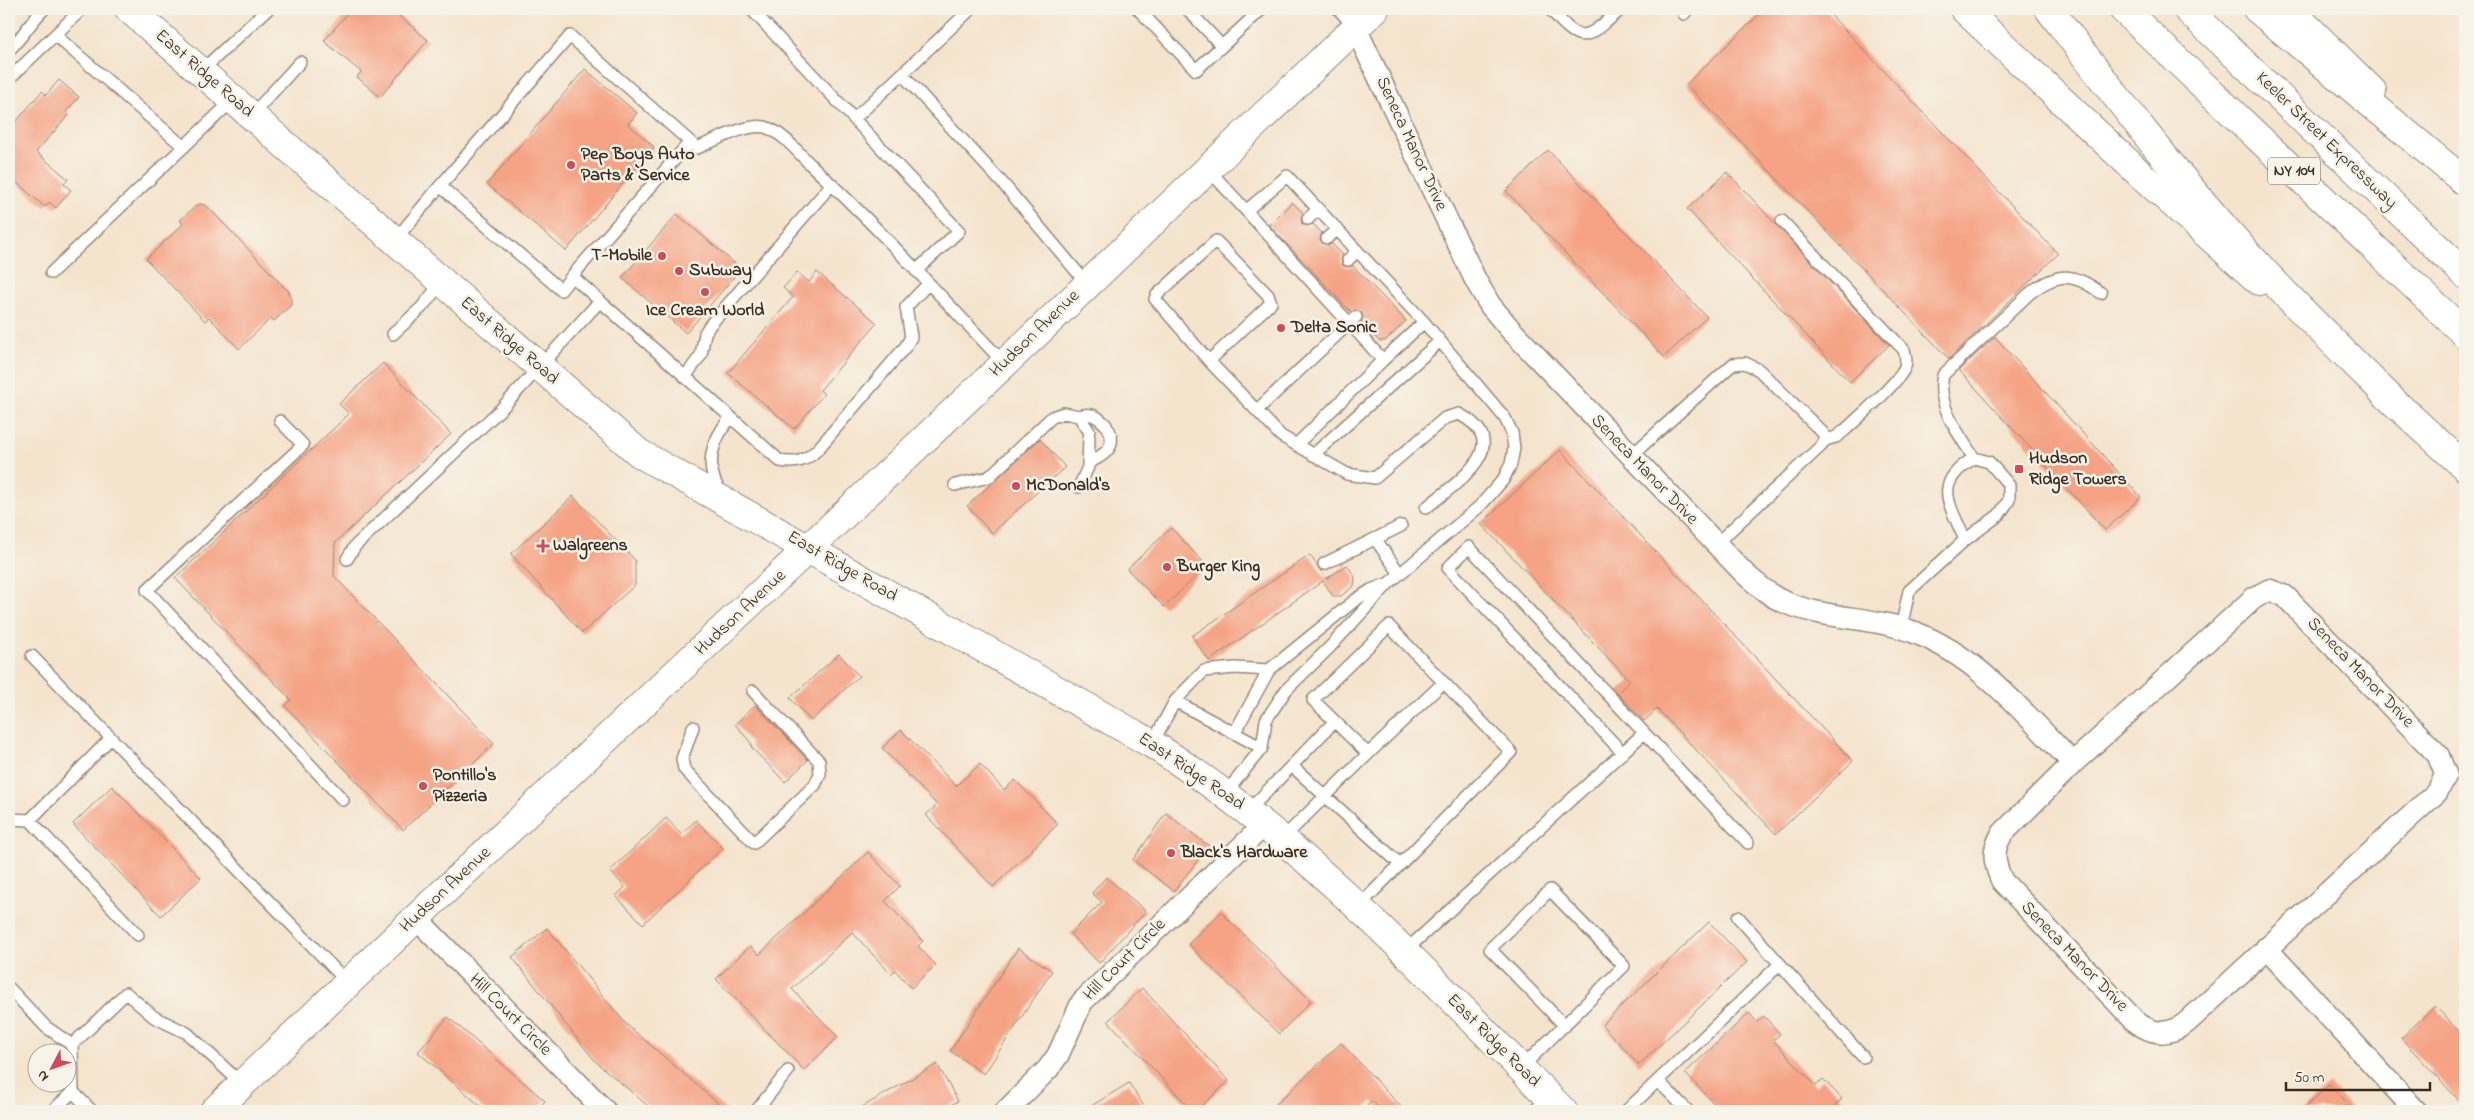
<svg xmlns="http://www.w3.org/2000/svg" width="2474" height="1120" font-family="'Indie Flower',sans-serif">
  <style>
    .building { fill: #f5a384 }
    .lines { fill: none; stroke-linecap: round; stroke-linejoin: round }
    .service-casing { stroke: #988776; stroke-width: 14 }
    .minor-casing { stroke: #988776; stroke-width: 24 }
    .secondary-casing { stroke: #988776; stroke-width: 30 }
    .motorway-casing { stroke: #988776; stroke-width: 30 }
    .service { stroke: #fff; stroke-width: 11 }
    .minor { stroke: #fff; stroke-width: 21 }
    .secondary { stroke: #fff; stroke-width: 28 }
    .motorway { stroke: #fff; stroke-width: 28 }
    .poi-dot { fill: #d1495b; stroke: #f7f3e8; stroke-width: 2 }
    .labels { text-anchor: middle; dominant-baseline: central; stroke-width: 5; stroke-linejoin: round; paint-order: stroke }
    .shield { fill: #f7f3e8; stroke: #73665b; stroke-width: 1 }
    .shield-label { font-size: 16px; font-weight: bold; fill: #3b2a1e }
    .street-label { font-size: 18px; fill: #3b2a1e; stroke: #f7f3e8 }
    .poi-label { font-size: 18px; font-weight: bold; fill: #3b2a1e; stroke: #f7f3e8; text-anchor: start }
  </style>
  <rect width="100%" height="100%" fill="#f7f3e8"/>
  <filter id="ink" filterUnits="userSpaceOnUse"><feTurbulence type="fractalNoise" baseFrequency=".02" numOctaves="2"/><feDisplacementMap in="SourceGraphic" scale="10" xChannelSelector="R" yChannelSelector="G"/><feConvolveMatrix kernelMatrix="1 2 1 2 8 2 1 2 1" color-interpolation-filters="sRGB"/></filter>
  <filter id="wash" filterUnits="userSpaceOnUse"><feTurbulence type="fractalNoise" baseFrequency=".0096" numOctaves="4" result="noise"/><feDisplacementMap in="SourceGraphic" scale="20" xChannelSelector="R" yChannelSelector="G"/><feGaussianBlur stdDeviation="1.12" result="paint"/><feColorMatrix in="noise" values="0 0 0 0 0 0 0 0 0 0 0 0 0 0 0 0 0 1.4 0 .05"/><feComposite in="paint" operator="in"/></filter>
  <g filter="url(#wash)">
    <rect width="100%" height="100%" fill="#f4e4cd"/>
    <g id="blocks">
      <!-- building -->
      <path class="building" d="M351,9H391L428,40L380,97L357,77L361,72L324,41Z
        M1765,9H1825L2058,254L1949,359L1686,84Z
        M585,69L637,113L628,124L654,147L566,251L487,184Z
        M59,80L79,97L66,112L69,115L36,152L68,179L64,184L71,190L56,208L49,202L45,207L9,176V130L42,91L46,95Z
        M1548,150L1707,317L1664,357L1506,191Z
        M1727,172L1889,345L1850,382L1687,209Z
        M1292,202L1303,213L1301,218L1302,224L1307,226L1313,224L1322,233L1320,239L1322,243L1328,245L1332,244L1343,255L1341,259L1342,265L1347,267L1353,266L1406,321L1385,341H1379L1361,323L1363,316L1361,312L1355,310L1351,312L1269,225Z
        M201,204L207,206L289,292L291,299V305L274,321L271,318L239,349L209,317L205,321L146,259L183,224L180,220L197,205Z
        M677,214L741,269L686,333L622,278Z
        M797,272L809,282L817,272L877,323L820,390L824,394L794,429L728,373L793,297L783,288Z
        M1995,337L2141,497L2105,530L1959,370Z
        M383,363L451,434L335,543L334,576L494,744L403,830L285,706L291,700L175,578L349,414L339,404Z
        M1040,439L1065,467L992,533L967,506Z
        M1560,450L1853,761L1776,834L1657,709L1644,721L1617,693L1630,681L1481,524Z
        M573,496L635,560V585L582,633L511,554Z
        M1171,528L1207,566L1164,607L1127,569Z
        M1310,555L1326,579L1347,565L1355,577L1354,586L1341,596H1333L1323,581L1209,661L1192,636Z
        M839,654L859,676L811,721L790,698Z
        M755,705L808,760L785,782L752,748L751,743L735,724Z
        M901,730L956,786L980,764L1004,790L1015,780L1058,824L993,887L926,815L937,805L882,748Z
        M112,786L201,878L161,916L73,824Z
        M1166,813L1209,846L1174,891L1133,860Z
        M666,818L681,834L696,820L723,848L643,924L616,896L625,887L610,871Z
        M868,852L900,886L885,901L923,941L918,946L936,965L911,988L895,970L891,974L852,932L792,989L838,1037L804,1070L716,979L750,946L759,955Z
        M1106,877L1146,911L1099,963L1070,934L1102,902L1092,893Z
        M1221,912L1311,1001L1279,1034L1188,944Z
        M1709,922L1747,962L1639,1065L1602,1025Z
        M547,928L626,1024L727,1111H654L596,1062L512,957Z
        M1018,948L1052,971L984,1074L950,1051Z
        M1142,988L1229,1081L1196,1111H1193L1108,1021Z
        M2435,1006L2465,1038V1107L2401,1038Z
        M1749,1013L1757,1022L1764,1016L1780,1034L1773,1040L1816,1086L1823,1079L1842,1099L1829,1111H1721L1685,1073Z
        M448,1017L545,1101L536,1111H486L418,1052Z
        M1341,1043L1405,1111H1382L1372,1101L1362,1111H1269Z
        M937,1064L958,1101L940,1111H855Z
        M1129,1083L1147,1111H1083Z
        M2329,1085L2354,1111H2301Z"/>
    </g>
  </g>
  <g filter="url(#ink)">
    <use href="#blocks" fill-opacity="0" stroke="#988776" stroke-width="1"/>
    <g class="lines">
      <defs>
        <path id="service" d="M751,9L959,231L916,271
          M1138,9L1196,70L1222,46L1187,9
          M1338,9L1355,27
          M1550,9C1581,44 1583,42 1618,12
          M1684,14L1688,9
          M55,35L184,147
          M1222,46L1262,9
          M9,50C23,37 30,22 44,9
          M201,71L268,9
          M902,74L1005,186L1088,285
          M9,79L82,9
          M251,116L300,62
          M854,119L971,9
          M1208,169L1383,360L1424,322
          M1308,219L1318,209
          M1782,221L1904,350C1906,356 1907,363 1904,369C1895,386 1859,417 1844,431L1836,437L1825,440
          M1327,238L1337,230
          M395,240L440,186
          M1348,260L1357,251
          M51,273L233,100
          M572,276L690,142
          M928,284L906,307L911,337L906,346L818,449C806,461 796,464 780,461L572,276L561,290L440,186L570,36L697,148C714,141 747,123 765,127C784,133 798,153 811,165C879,228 941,297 1005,364
          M393,334L422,307L442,282
          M1209,361L1271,303L1268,295L1216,241L1157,295L1155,299L1209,361L1281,436L1347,474L1375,478L1445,418L1459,414C1518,445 1454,484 1426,508
          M685,377L701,355L705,333L710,325L832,184
          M1257,410L1356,317
          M1079,416C1091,412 1097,416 1106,425
          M280,421L303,445L147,590L343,800
          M1296,445L1383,360
          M1313,455L1440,341
          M1631,456L1733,364L1745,363L1759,370L1823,433L1825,440L1821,446L1716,544
          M1974,458C1958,433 1936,405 1943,375L2030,293C2057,272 2073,272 2101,293
          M1088,463C1103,456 1117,448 1109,430
          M955,485L989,477L1052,417L1064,413L1079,416L1089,431
          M1079,487L1088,467L1089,437
          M721,493C703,466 712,440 731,417
          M1376,540L1400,574
          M347,559L355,546L502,408L600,301
          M1324,564L1401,526
          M1901,628L1909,591L1965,540L1999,515L2009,500V485L1989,462L1974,458C1932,484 1949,502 1965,540
          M32,656L111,738
          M1175,701L1204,671L1235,668L1269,670
          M693,727L682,759L684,769L754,843L815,785L820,774L819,761L753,691
          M1235,732L1269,670L1354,601L1371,590L1387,584
          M1152,744L1175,701L1262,748
          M1623,753L1448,568L1469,547L1748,843
          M1368,754L1443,683
          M1292,766L1400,864
          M1225,794L1262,748L1266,720L1286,690L1330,647L1389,583L1480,506L1503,480L1511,464L1514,448L1512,433L1505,418L1424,322L1287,176L1247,210
          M1248,811L1334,722
          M9,819L30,820L138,935
          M30,820L111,738L349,984
          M1282,839L1368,754L1313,700L1389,626L1511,752L1359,906
          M1738,917L1780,964
          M1404,952L1644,733
          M9,988L46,1027L72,1045
          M1520,1069L1624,966L1550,890L1490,949L1565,1026
          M1658,1081L1688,1111
          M73,1092L72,1045L126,993L154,1017L187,1033L242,1084
          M52,1111L73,1092L92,1111
          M756,1111L788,1071
          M1534,1111L1549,1097
          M1626,1111L1780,964L1863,1057"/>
        <path id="minor" d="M1355,27L1476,281L1490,305L1510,329L1745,574C1757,584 1768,595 1782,601C1824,620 1873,616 1916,633C1980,658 2025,715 2073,763
          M2269,590L2285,596L2438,755L2446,775L2437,792L2186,1023C2169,1036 2152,1035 2135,1021L2002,881C1994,863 1991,850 2003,833L2073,763L2254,598Z
          M416,918L605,1111
          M2266,948L2416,1111
          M1006,1111L1048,1069L1058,1055L1082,1002L1265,824"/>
        <path id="secondary" d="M129,9L639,453L1152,744C1309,843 1433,981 1563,1111
          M1964,9L2139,173L2259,281
          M2289,9L2372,91
          M2382,391L2465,467
          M214,1111L436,899L1036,334L1375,9"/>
        <path id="motorway" d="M2049,9C2105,82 2161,156 2222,225C2277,289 2339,347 2399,407
          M2123,9L2465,334
          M2187,9L2465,274
          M2257,9L2465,182"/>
      </defs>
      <!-- service casing -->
      <use href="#service" class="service-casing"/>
      <!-- minor casing -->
      <use href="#minor" class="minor-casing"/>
      <!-- secondary casing -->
      <use href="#secondary" class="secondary-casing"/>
      <!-- motorway casing -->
      <use href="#motorway" class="motorway-casing"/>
      <!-- service -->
      <use href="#service" class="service"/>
      <!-- minor -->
      <use href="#minor" class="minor"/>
      <!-- secondary -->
      <use href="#secondary" class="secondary"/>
      <!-- motorway -->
      <use href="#motorway" class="motorway"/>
    </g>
  </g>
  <!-- markers -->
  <g class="poi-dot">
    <circle cx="571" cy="165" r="5"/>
    <circle cx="662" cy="256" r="5"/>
    <circle cx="679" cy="271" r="5"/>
    <circle cx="705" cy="292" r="5"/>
    <circle cx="1281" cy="328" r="5"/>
    <rect x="2014" y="464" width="10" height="10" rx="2.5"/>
    <circle cx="1016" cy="486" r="5"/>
    <path d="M540.5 538.5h5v5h5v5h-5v5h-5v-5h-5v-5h5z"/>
    <circle cx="1167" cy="567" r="5"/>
    <circle cx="423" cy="786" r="5"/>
    <circle cx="1171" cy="853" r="5"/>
  </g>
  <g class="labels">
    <!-- shield labels -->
    <rect class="shield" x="2268" y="157.5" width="52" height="27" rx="4"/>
    <g class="shield-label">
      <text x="2294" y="171">NY 104</text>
    </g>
    <!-- street labels -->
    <g class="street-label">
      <text transform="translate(204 74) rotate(41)">East Ridge Road</text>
      <text transform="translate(2326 141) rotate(44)">Keeler Street Expressway</text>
      <text transform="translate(1411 144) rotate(65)">Seneca Manor Drive</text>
      <text transform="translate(1035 334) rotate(-44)">Hudson Avenue</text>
      <text transform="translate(509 341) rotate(41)">East Ridge Road</text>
      <text transform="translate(1644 470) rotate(46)">Seneca Manor Drive</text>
      <text transform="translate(842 567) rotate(30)">East Ridge Road</text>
      <text transform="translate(741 613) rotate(-43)">Hudson Avenue</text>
      <text transform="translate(2360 673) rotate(46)">Seneca Manor Drive</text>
      <text transform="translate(1191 772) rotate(34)">East Ridge Road</text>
      <text transform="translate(446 890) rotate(-43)">Hudson Avenue</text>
      <text transform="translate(2074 957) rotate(46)">Seneca Manor Drive</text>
      <text transform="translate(1125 960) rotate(-45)">Hill Court Circle</text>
      <text transform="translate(510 1015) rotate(45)">Hill Court Circle</text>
      <text transform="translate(1493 1041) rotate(45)">East Ridge Road</text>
    </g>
    <!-- poi labels -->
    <g class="poi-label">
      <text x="581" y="155">Pep Boys Auto<tspan x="581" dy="21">Parts &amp; Service</tspan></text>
      <text x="652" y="256" text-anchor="end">T-Mobile</text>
      <text x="689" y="271">Subway</text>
      <text x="705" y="311" text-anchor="middle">Ice Cream World</text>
      <text x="1291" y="328">Delta Sonic</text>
      <text x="2029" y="459">Hudson<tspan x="2029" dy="21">Ridge Towers</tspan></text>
      <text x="1026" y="486">McDonald's</text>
      <text x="553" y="546">Walgreens</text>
      <text x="1177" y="567">Burger King</text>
      <text x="433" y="776">Pontillo's<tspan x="433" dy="21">Pizzeria</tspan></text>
      <text x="1181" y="853">Black's Hardware</text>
    </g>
  </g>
  <!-- margin -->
  <rect width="2474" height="1120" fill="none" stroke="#f7f3e8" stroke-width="30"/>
  <!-- north arrow -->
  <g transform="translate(52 1068) rotate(229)"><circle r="24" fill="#f7f3e8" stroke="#aca397"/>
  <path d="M0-4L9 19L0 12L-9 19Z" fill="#d1495b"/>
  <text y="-8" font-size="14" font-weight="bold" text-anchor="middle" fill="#3b2a1e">N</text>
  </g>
  <!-- scale -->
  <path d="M2286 1082v8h144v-8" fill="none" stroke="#3b2a1e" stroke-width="2.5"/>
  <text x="2294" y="1082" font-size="15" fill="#3b2a1e" stroke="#f7f3e8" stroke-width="4" paint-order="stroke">50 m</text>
</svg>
